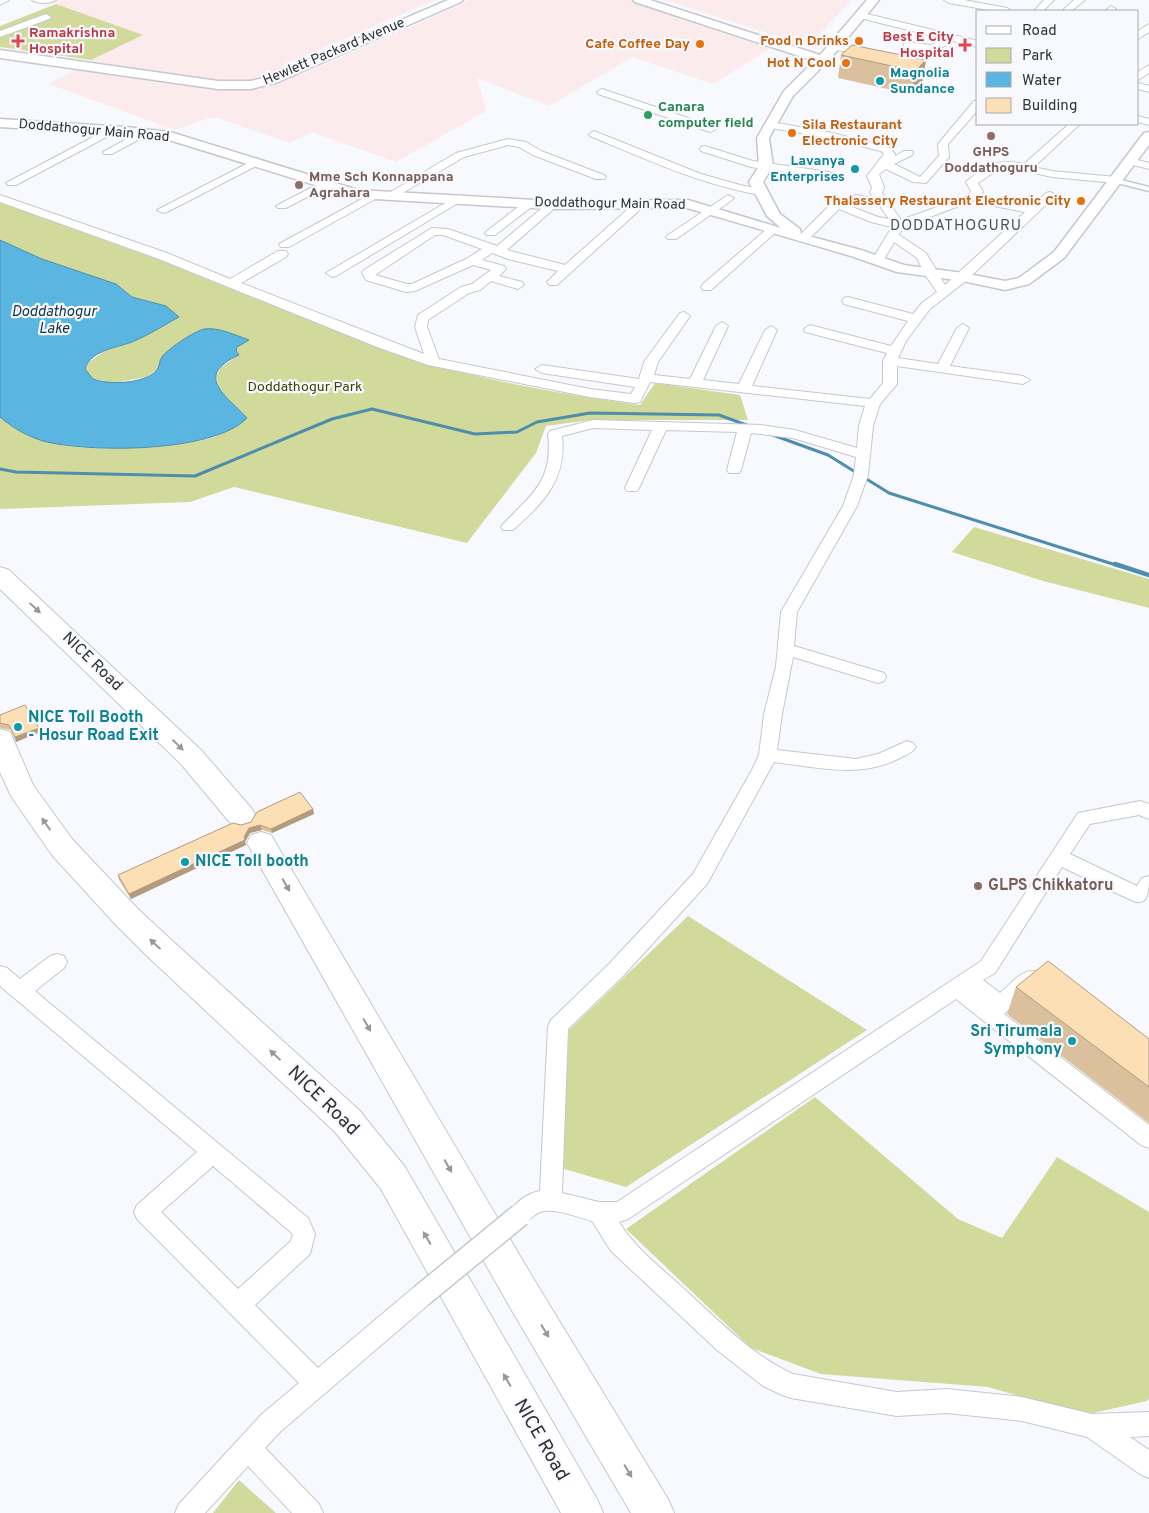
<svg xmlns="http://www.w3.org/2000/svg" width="1149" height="1513" font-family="Overpass,sans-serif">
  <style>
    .commercial { fill: #fbebec }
    .green { fill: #d2da9b }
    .water { fill: #5ab6e0; stroke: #4e8eac }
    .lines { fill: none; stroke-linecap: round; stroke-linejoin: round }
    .stream-far1 { stroke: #4e8eac; stroke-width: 3 }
    .stream { stroke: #4e8eac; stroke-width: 4.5 }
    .pedestrian-casing { stroke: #c4c8ce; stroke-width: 3 }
    .minor-casing { stroke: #c4c8ce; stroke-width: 2 }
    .tertiary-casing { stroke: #c4c8ce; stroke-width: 3 }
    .motorway-casing { stroke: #c4c8ce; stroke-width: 2 }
    .pedestrian { fill: #fff; fill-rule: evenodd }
    .minor { fill: #fff; fill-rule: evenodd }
    .tertiary { fill: #fff; fill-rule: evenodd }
    .motorway { fill: #fff; fill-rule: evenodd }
    .minor-bridge-casing { stroke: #c4c8ce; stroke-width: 25; stroke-linecap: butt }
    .minor-bridge { stroke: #fff; stroke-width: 22 }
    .wall { fill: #dac09c }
    .shaded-wall { fill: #b19c7f }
    .building { fill: #fddfb5; stroke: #b19c7f }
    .oneway { fill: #98989a }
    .health-dot { fill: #e0444e; stroke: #f7f9ff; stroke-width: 2 }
    .food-dot { fill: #e8710a; stroke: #f7f9ff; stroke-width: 2 }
    .culture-dot { fill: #0f9aa8; stroke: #f7f9ff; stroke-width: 2 }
    .leisure-dot { fill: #2e9e5b; stroke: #f7f9ff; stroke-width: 2 }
    .education-dot { fill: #8d6e63; stroke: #f7f9ff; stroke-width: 2 }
    .labels { text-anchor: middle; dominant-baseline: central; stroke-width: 4.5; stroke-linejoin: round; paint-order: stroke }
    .far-health-label { font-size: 14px; font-weight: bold; fill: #be3a42; stroke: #f7f9ff; text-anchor: start }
    .far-food-label { font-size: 14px; font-weight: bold; fill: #c56008; stroke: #f7f9ff; text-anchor: end }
    .far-street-label { font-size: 14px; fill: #313234; stroke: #f7f9ff }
    .far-culture-label { font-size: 14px; font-weight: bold; fill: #0d838f; stroke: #f7f9ff; text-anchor: start }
    .far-leisure-label { font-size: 14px; font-weight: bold; fill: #27864d; stroke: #f7f9ff; text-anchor: start }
    .far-education-label { font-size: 14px; font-weight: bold; fill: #785e54; stroke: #f7f9ff }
    .far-park-label { font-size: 14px; fill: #3e4200; stroke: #f7f9ff }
    .far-neighbourhood-label { font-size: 15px; letter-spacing: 1px; fill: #4e5156; stroke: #f7f9ff }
    .far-water-label { font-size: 15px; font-style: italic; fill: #0c3748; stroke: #f7f9ff }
    .street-label { font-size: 16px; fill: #313234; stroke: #f7f9ff }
    .culture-label { font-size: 16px; font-weight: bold; fill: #0d838f; stroke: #f7f9ff; text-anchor: start }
    .education-label { font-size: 16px; font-weight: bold; fill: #785e54; stroke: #f7f9ff; text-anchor: start }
    .near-street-label { font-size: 19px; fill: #313234; stroke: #f7f9ff }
  </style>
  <rect width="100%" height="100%" fill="#f7f9ff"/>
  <!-- commercial -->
  <path class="commercial" d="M51,0H435L283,65L303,74L471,0H630L771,48L713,84L632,57L549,106L477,78L486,111L396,162L312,132L290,143L218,118H209L175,130L49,84L95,58L142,35L56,4L57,3Z
    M665,0H852L808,46Z"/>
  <!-- green -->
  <path class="green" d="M56,4L143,35L91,60L0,47V26Z
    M0,200L126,245L420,361C492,382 566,395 640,405L655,383L740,395L748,420H590L546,426L536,453L467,543L234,487L190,502L0,509V417C45,456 113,450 169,444C185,442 206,442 221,434C230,430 239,423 247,418L219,389L216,376L221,367L239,355L236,351L237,347L248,340L172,347L165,353L158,369L146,377L113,383L93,379L85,369L89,362L103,352L117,346L133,342L166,306L132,297L116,284L42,259L0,240Z
    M974,527L1149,579V608L1043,581L952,552Z
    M688,916L867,1030L626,1187L561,1168L569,1030Z
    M815,1097L958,1219L1002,1238L1057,1157L1149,1212V1399L1147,1401L1084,1415L988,1387L821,1374L751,1348L626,1229Z
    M239,1480L276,1513H213Z"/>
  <!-- water -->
  <path class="water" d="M0,240L42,259L116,284L132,297L166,306L179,317C164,325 149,335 134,341C119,348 91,349 85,369L93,379C108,385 144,384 156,371C160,367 159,361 162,357C167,349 195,331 204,329C219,327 235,335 249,340L237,347L236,351L239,355C193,376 226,395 247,418C214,453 88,453 43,441C27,436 13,428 0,417Z"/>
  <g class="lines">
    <!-- stream-far1 -->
    <path class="stream-far1" d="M770,434L828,455L889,493L1119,566
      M0,469L16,472L195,476L332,419L372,409L475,434L517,432L537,422L590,413L719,415L749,426"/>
    <!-- stream -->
    <path class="stream" d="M1115,564L1149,575"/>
    <defs>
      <path id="pedestrian" d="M1113,178L1149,187V191L1113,182Z"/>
      <path id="minor" d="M0,0H9L0,5Z
        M32,0H56C51,4 37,4 32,0Z
        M944,0H964L1007,8L1012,11H994L949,3Z
        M1044,0H1054L1043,11H1034Z
        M1074,0H1085L1071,11H1062Z
        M1111,6L1116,9L1114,11H1105Z
        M859,12L978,41V47L953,41C937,53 922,51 904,47V43L907,42L931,45L944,39L856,17L854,15Z
        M46,14L51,17L49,19L0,37V31Z
        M1149,24V32L1138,39V31Z
        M835,44L870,51L875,54L870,57L832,49V45Z
        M1149,65V73L1138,80V72Z
        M1138,83L1149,86V92L1138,89Z
        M602,89L715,127L716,129L711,132L707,131L598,94L597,92Z
        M978,100V110L948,144L949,157L926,183L913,182L886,169L879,174L884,187L882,193L901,220L967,196L971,191L966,182L968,180C989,165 998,158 1024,164L1069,124H1080L1034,167L1052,171L1116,177L1122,180L1116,183L1052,177L1013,168H1000L978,183L983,192L975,200L903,227L899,235L926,253L945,285L1025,212L979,203L977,201L979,199L983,198L1031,206L1046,193L1050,192L1056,195L967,280L930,309L906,341L898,358L938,364L957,328L963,324L969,328L950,366L1023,376L1030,380L1023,384L897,366V384L880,404L873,426L868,475L857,506L797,612L794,646L884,673L886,677L884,681L878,683L793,657L782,714L777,750L856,759L878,754L907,741L913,743L916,747C912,753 906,755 900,758C860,779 817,767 774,762L707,884L623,976L568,1029L562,1193L599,1202H617L981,961L1078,813L1140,801L1149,804V819L1139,815L1090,824L1070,854L1137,886L1142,878L1149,876C1149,889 1149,907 1133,901L1062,867L995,973L983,980L1000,993C1011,984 1023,967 1038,972L1041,978L1038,984L1004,1014L1149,1125V1148L1141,1145L956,999L628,1219L619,1222C635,1248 661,1268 683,1288C717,1319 751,1355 793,1374L897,1392L947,1389L1022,1397L1092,1414L1149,1412V1436L1130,1437L1149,1450V1478L1140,1474L1087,1437L1022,1421L947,1413L897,1416L791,1398L782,1395L763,1386L717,1350L611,1251L592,1221C577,1217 555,1207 540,1212C533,1215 528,1222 520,1225L512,1222L509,1215C515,1202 526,1194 540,1191L548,1026L551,1020L609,964L693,874L752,770L759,755L764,714L776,667L781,612L843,506L854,475L856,457L793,438L751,433L741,470L739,473H729L727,470L737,432L666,430L639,488L637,491H627L625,488L652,430L593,428L562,436C567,480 543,503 513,530H503L501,527C505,521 512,516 517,510C542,486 552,469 548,434L550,431L593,420L761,425L795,430L857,448L859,426L865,406L650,382L640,402L635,403L590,397L428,365L377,347L159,259L0,202V195L167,253L230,279L278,251H286L288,254L286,257L241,283L424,354L415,327L418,315L461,287L472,284L491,270L473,265L415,291L406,292L366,280L362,273L364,270L432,228L448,229L497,246L548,203L552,202L558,205L556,207L507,250L565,265L636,202L640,201L646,204L644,206L557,285H549L547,282L558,271L508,259L492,253L482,260L504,266L506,269L499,276L522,282L524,285L518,289L491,281L480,290L469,293L428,320L427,327L439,359L590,389L631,394L635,387L542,373L535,369L542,365L639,379L644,362L680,313L684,312L690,316L658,362L654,375L690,379L716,326L722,322L728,326L703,380L739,384L765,330L771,326L777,330L752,386L870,399L883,383V361L887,353L805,332L804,329L810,325L891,346L908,321L844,304L842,301L844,298L848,297L913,314L922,303L937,292L924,273L917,258L894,242L882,263H874L872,260L892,227L871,222L839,209L807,241H799L797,238L833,202L837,201L878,217L889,219L880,206L852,200L850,198L856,195L874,198L870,193L872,187L867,176L884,154L881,151L828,138L771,128L766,125L771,122L828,132L889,147L895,154V156L904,151H912L913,153L912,155L894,164L920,177L939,156L938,144L974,101ZM435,235H443L482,249L468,258L412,284H407L375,275Z
        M1138,116L1149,119V125L1138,122Z
        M112,127L116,128L117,130L116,132L16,185H8L6,183Z
        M143,130L148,133L147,135L112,154H104L103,152Z
        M594,131L701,174L740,185L765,190L767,192L761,195C701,185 646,159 590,136L589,134Z
        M508,139L526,142L541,151L604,175L606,177L604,179H596L533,155L519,147L508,145L464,157L394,198L390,199L384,196L456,153Z
        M705,146L753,161L829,172L835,175L829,178L751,167L701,151L700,149L701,147Z
        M1130,158L1149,163V169L1126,163L1125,161L1126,159Z
        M256,159L260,160L261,162L260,164L167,212L163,213L157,210Z
        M324,181L328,182L330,184L328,186L286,208H278L276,206Z
        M373,193L379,196L377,198L289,247H281L279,244Z
        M459,195L465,198L463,200L336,276L332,277L326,273Z
        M728,195L734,198L732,200L676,239H668L666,237L668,235Z
        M530,200L534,201L536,203L534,205L495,235H487L485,233L487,231L526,201Z
        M772,226L776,228L778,230L776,232L711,290H703L701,287L703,284L768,228Z
        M57,954L64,956L67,962L64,968L35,991L308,1218L315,1234L310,1254L255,1305L318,1368L413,1288L421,1285L429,1288L433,1296L429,1304L280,1432L265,1448L319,1504L323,1513H292L248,1466L205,1513H175L179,1504L262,1414L299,1383L137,1219L134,1212L137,1205L197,1152L0,986V966L7,968L20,979L50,956ZM213,1166L293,1234L291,1241L238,1289L161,1212Z"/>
      <path id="tertiary" d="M448,0H463L461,2L278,82L251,89H218L0,58V50L218,81H251L270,76Z
        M633,0H650L820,55L867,0H879L831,58L793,96L769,138L773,166L763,182L780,214L800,229L801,234L861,250L904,265L963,273L1005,281L1019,278L1054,252L1144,133L1149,132V145L1064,258L1029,284L1005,290L963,281L897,272L851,256L687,208L552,209L357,198L169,140L126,135L0,127V119L126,127L170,132L358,190L552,201L688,200L781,228L767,216L749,182L759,166L757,138L784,91L814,61L635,2Z"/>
      <path id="motorway" d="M0,567L9,570L201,750L252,809L256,817L252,825L242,828L232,825L181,764L0,589Z
        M0,729L10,732L33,785L72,839L138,909L167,936L359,1110L405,1167L597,1499L603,1513H561L381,1189L335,1132L145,954L116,925L52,855L11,796L0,772Z
        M261,832L271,835L533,1278L668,1499L674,1513H631L507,1302L247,843L251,835Z"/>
    </defs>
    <!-- pedestrian casing -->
    <use href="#pedestrian" class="pedestrian-casing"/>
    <!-- minor casing -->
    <use href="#minor" class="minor-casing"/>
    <!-- tertiary casing -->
    <use href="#tertiary" class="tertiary-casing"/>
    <!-- motorway casing -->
    <use href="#motorway" class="motorway-casing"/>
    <!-- pedestrian -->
    <use href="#pedestrian" class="pedestrian"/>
    <!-- minor -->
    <use href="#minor" class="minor"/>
    <!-- tertiary -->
    <use href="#tertiary" class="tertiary"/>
    <!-- motorway -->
    <use href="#motorway" class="motorway"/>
    <defs>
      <path id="minor-bridge" d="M421,1296L520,1215"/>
    </defs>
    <!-- minor-bridge casing -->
    <use href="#minor-bridge" class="minor-bridge-casing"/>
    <!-- minor-bridge -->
    <use href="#minor-bridge" class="minor-bridge"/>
  </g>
  <!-- wall -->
  <path class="wall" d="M841,55L926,60L922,83L911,94L838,78Z
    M0,715L40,732L16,742L11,730L0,728Z
    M313,809L314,814L272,833L262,830L250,833L245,842L246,845L131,899L119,880L118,875L241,825Z
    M1016,987L1149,1039V1123L1007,1014Z"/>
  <!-- shaded-wall -->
  <path class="shaded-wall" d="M926,60L922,83L911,94L915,71Z
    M39,728L40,732L16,742L15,737Z
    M313,809L314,814L272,833L271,829Z
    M260,825L262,830L250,833L245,842L246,845L131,899L129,894L244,837L249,828Z"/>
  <!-- building -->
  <path class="building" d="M852,45L926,60L915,71L841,55Z
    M25,705L39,728L15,737L9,725L0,723V715Z
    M300,792L313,809L271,829L260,825L249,828L244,837L245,840L129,894L118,875L233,823L241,825L251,822L257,812Z
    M1048,961L1149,1039V1087L1016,987Z"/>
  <!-- one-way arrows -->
  <defs><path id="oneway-solid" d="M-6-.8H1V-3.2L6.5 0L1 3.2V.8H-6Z" transform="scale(1.25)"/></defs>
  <g class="oneway">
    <use href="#oneway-solid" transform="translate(35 608) rotate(43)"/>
    <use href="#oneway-solid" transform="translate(178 745) rotate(44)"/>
    <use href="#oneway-solid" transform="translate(46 824) rotate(-125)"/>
    <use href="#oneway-solid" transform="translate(286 885) rotate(60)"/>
    <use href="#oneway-solid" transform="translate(155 944) rotate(-137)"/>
    <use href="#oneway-solid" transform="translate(367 1025) rotate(60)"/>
    <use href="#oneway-solid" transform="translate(275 1055) rotate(-137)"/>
    <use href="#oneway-solid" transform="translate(448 1166) rotate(60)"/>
    <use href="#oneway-solid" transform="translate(427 1238) rotate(-120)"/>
    <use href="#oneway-solid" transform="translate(545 1331) rotate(59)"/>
    <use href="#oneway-solid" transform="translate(507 1380) rotate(-120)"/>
    <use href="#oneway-solid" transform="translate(628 1471) rotate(59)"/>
  </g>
  <!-- markers -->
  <g class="health-dot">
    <path d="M15.5 33.5h5v5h5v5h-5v5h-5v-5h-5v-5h5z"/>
    <path d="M962.5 37.5h5v5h5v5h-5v5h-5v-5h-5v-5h5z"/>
  </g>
  <g class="food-dot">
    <circle cx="859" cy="41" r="5"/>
    <circle cx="700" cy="44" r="5"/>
    <circle cx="846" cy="63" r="5"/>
    <circle cx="792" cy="133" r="5"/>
    <circle cx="1081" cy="201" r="5"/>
  </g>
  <g class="culture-dot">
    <circle cx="880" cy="81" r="5"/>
    <circle cx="855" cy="169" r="5"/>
    <circle cx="18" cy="727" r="5"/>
    <circle cx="185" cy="862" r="5"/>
    <circle cx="1072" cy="1041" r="5"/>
  </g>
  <circle class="leisure-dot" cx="648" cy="115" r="5"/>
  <g class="education-dot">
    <circle cx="991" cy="136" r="5"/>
    <circle cx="299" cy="185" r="5"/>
    <circle cx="978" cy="886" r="5"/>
  </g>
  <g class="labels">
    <!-- far-health labels -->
    <g class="far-health-label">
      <text x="29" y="33">Ramakrishna<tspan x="29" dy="16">Hospital</tspan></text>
      <text x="954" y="37" text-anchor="end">Best E City<tspan x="954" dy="16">Hospital</tspan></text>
    </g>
    <!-- far-food labels -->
    <g class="far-food-label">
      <text x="849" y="41">Food n Drinks</text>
      <text x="690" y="44">Cafe Coffee Day</text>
      <text x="836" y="63">Hot N Cool</text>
      <text x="802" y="125" text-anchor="start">Sila Restaurant<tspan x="802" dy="16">Electronic City</tspan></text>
      <text x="1071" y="201">Thalassery Restaurant Electronic City</text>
    </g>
    <!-- far-street labels -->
    <g class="far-street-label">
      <text transform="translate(334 52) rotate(-23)">Hewlett Packard Avenue</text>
      <text transform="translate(94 131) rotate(5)">Doddathogur Main Road</text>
      <text transform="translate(610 204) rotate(1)">Doddathogur Main Road</text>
    </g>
    <!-- far-culture labels -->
    <g class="far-culture-label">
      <text x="890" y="73">Magnolia<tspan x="890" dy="16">Sundance</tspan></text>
      <text x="845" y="161" text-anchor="end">Lavanya<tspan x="845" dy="16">Enterprises</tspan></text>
    </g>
    <!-- far-leisure labels -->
    <g class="far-leisure-label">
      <text x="658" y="107">Canara<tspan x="658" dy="16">computer field</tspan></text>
    </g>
    <!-- far-education labels -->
    <g class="far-education-label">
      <text x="991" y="152">GHPS<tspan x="991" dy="16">Doddathoguru</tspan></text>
      <text x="309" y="177" text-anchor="start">Mme Sch Konnappana<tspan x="309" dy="16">Agrahara</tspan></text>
    </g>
    <!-- far-park labels -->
    <g class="far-park-label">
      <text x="305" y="387">Doddathogur Park</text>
    </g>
    <!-- far-neighbourhood labels -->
    <g class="far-neighbourhood-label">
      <text x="956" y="226">DODDATHOGURU</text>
    </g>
    <!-- far-water labels -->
    <g class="far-water-label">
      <text x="54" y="312">Doddathogur<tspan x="54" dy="17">Lake</tspan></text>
    </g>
    <!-- street labels -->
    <g class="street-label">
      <text transform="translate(92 662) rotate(44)">NICE Road</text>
    </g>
    <!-- culture labels -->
    <g class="culture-label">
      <text x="28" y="718">NICE Toll Booth<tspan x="28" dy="18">- Hosur Road Exit</tspan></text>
      <text x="195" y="862">NICE Toll booth</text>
      <text x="1062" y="1032" text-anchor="end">Sri Tirumala<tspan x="1062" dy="18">Symphony</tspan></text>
    </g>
    <!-- education labels -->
    <g class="education-label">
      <text x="988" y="886">GLPS Chikkatoru</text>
    </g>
    <!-- near-street labels -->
    <g class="near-street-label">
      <text transform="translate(323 1101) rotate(44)">NICE Road</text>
      <text transform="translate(541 1440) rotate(60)">NICE Road</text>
    </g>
  </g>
  <!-- legend -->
  <rect x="976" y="10" width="162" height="115" fill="#f7f9ff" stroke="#a8a9ae"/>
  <rect x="986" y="26" width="25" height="8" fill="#ffffff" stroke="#a8a9ae"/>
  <text x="1022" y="35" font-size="15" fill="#313234">Road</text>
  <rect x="986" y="48" width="25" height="15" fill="#d2da9b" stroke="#a8a9ae"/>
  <text x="1022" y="60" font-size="15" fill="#313234">Park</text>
  <rect x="986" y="72" width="25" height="15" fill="#5ab6e0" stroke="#a8a9ae"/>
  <text x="1022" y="85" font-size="15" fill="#313234">Water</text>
  <rect x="986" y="98" width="25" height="15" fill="#fddfb5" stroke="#a8a9ae"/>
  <text x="1022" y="110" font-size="15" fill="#313234">Building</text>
</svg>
